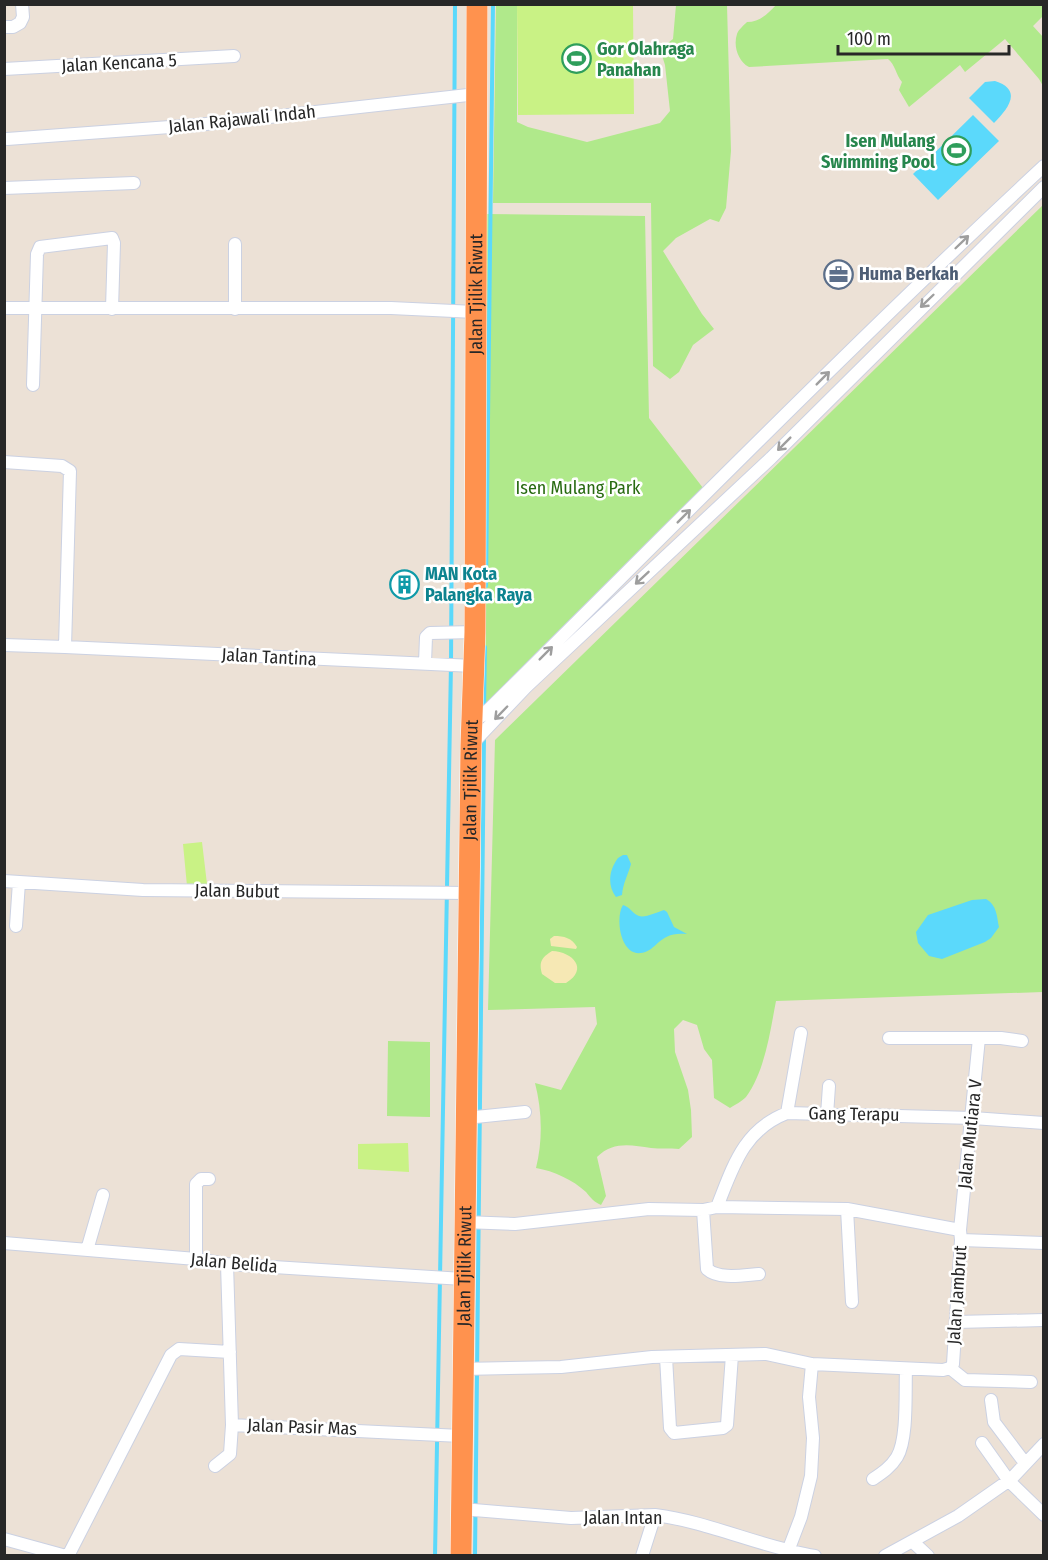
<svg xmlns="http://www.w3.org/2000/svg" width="1048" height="1560" font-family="'Fira Sans Condensed',sans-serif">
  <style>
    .green { fill: #b0e98b }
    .sand { fill: #f6e8b4 }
    .pitch { fill: #c9f285 }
    .water { fill: #5bd9fb }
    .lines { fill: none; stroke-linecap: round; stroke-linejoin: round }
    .stream { stroke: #5bd9fb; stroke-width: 4 }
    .street-casing { stroke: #cbd1e2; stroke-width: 14 }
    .highway-casing { stroke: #fff; stroke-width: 22 }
    .street { stroke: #fff; stroke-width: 12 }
    .highway { stroke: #ff924e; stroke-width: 21 }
    .oneway { stroke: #9e9e9e }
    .labels { text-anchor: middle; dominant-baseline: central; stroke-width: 5; stroke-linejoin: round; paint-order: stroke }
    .leisure-label { font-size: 18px; font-weight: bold; fill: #27864d; stroke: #fff; text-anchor: start }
    .street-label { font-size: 18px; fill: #272727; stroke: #fff }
    .service-label { font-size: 18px; font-weight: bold; fill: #4e5e75; stroke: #fff; text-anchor: start }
    .park-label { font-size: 18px; fill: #286a11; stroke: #fff }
    .culture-label { font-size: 18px; font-weight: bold; fill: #0d838f; stroke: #fff; text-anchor: start }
  </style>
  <rect width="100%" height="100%" fill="#ece1d6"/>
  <!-- green -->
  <path class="green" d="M496,5H517V122L528,127L587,142L660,123L670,111L665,65L660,49L673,39L676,5H727L731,151L726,208L719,222L710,219L676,238L663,251L702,314L714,329L693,345L679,372L670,379L653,366L651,203H493Z
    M776,5H1043V16L1033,26L1043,37V86L1039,79L1005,39L965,72L960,65L909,107L899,90L902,82C896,75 895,64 888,59L749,67C738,61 733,46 737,34C738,30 744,25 747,22C759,22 768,14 776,5Z
    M1043,205V992L776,1001C770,1032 765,1071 746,1097C742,1101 735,1105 730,1108L714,1098L712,1060L704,1049L697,1025L683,1020L674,1029L675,1052L688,1090L691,1110L692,1137L679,1149C670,1148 660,1149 651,1148C631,1145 613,1141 597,1157L606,1196L601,1205C594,1202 591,1198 586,1192C573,1180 554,1171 536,1168C543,1140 542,1110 535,1083L561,1090L597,1024L595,1007L488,1010L495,740Z
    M484,214L645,216L649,418L710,497L475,734Z
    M388,1041L430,1042V1117L387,1116Z"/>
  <!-- sand -->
  <path class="sand" d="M554,936C564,936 572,938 577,947L576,949L551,946L550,939Z
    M552,951C573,952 589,969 566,983H555L542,974C539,962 541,958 552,951Z"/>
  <!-- pitch -->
  <path class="pitch" d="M517,5H633L634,114L518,115Z
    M202,842L207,884L187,886L183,844Z
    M408,1143L409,1172L358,1169V1144Z"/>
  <!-- water -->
  <path class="water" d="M995,81C1024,90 1007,110 994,123L969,98L985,82Z
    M973,115L999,141L938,200L913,174Z
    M623,855H627L631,864C628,875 623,883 622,895L616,897C607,885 609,870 618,858Z
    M986,899C997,905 997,917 999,927L991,938L985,942L942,959L929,956L918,943L916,932L928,915L972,900Z
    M623,905C630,907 633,914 639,916C645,918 658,912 664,910L667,912L674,927L687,934C658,931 659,950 641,953C620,956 615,917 623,905Z"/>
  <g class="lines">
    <!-- stream -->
    <path class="stream" d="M486,586L493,4
      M484,709L485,647
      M435,1556L451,664L455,4
      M475,1556L484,737"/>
    <defs>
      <path id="street" d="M4,27H13L20,23L23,17L22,4
        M4,69L234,56
        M7,139L197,125L477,94
        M4,188L134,183
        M4,308H391L475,312
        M235,309V244
        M33,385L37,254L40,247L112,238L114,243L112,309
        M4,462L62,466L70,471L65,647L474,666
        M4,645L65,647
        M425,663L426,637L430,633L475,632
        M472,718L482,716C668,532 852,344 1044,166
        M472,744L526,687L771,458L1044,187
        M4,881L143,890L469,893
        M16,926L19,882
        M889,1038H1001L1022,1041
        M787,1113L801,1033
        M827,1115L829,1086
        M466,1118L525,1112
        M717,1207C733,1167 743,1130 787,1113L973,1118L1044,1123
        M847,1209L852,1302
        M703,1210L707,1269C719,1280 744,1275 759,1274
        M960,1230L979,1038
        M961,1240L1044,1243
        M4,1243L196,1259L227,1264L463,1279
        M87,1250L103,1195
        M196,1259V1184L201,1179H209
        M227,1264L232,1425L461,1436
        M956,1322L1044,1320
        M666,1357L670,1428L674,1433L723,1428L727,1425L732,1355
        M950,1368L965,1380L1031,1382
        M462,1369L561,1367L652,1357L766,1354L812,1364L943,1370L950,1368L953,1364L961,1240L960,1230L847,1209L717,1207L703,1210L649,1209L515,1224L464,1222
        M991,1400L994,1422L1025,1463
        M982,1443L1009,1481L1044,1515
        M215,1466L230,1454L232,1425
        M873,1479C882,1473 891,1467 897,1457C908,1439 905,1391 906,1369
        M462,1509L571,1518L655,1515C710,1522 760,1547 815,1556
        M4,1539L66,1556
        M913,1542L928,1556
        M788,1551L801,1517L811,1476L813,1438L809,1397L812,1364
        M68,1556L171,1355L179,1349L230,1352
        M642,1556L655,1515
        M885,1556L958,1516L1011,1479L1044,1444"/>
      <g id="highway">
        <path id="s1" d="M461,1556L471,745L475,632L477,4"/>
      </g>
    </defs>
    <!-- street casing -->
    <use href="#street" class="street-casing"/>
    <!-- highway casing -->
    <use href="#highway" class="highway-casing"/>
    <!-- street -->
    <use href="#street" class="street"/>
    <!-- highway -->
    <use href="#highway" class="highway"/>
  </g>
  <!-- one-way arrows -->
  <defs><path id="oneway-shaft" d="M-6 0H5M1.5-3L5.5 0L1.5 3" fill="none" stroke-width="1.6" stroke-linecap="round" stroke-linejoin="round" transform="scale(1.5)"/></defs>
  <g class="oneway">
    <use href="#oneway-shaft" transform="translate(962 242) rotate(-44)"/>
    <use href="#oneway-shaft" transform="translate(927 301) rotate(136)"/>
    <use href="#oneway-shaft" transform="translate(823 378) rotate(-45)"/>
    <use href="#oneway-shaft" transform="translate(784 444) rotate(135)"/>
    <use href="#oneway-shaft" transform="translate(684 516) rotate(-45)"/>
    <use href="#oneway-shaft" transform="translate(642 578) rotate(137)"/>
    <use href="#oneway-shaft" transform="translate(546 653) rotate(-45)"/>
    <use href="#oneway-shaft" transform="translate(501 713) rotate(134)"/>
  </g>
  <!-- icons -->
  <defs>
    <symbol id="stadium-ring" viewBox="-11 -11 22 22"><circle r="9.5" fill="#fff" stroke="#2e9e5b" stroke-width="1.5"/><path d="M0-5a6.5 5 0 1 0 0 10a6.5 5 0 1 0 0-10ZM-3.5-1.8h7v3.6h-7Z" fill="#2e9e5b"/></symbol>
    <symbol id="office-ring" viewBox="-11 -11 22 22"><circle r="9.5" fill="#fff" stroke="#5c6f8a" stroke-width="1.5"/><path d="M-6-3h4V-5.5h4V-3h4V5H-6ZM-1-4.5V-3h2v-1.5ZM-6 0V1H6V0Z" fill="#5c6f8a"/></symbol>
    <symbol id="building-ring" viewBox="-11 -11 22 22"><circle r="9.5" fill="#fff" stroke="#0f9aa8" stroke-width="1.5"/><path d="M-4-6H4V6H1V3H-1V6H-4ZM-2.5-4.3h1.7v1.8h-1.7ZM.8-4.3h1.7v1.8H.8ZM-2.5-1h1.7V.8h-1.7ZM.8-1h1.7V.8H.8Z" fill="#0f9aa8"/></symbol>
  </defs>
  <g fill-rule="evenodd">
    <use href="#stadium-ring" x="560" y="42" width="33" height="33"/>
    <use href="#stadium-ring" x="940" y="134" width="33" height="33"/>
    <use href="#office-ring" x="822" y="258" width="33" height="33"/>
    <use href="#building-ring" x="388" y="568" width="33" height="33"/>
  </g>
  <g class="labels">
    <!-- leisure labels -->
    <g class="leisure-label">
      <text x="597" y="49">Gor Olahraga<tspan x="597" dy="21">Panahan</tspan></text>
      <text x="935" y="141" text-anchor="end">Isen Mulang<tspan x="935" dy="21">Swimming Pool</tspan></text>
    </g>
    <!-- street labels -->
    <g class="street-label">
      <text transform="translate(119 63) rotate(-3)">Jalan Kencana 5</text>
      <text transform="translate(242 119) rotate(-6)">Jalan Rajawali Indah</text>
      <text stroke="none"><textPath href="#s1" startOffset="1262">Jalan Tjilik Riwut</textPath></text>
      <text transform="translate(269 657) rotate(3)">Jalan Tantina</text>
      <text stroke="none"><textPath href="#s1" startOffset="776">Jalan Tjilik Riwut</textPath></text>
      <text transform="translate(237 891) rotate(1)">Jalan Bubut</text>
      <text transform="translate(854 1114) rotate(1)">Gang Terapu</text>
      <text transform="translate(970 1134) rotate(-84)">Jalan Mutiara V</text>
      <text transform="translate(234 1263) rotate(5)">Jalan Belida</text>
      <text stroke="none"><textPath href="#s1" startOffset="290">Jalan Tjilik Riwut</textPath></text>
      <text transform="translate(957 1295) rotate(-86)">Jalan Jambrut</text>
      <text transform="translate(302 1427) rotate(2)">Jalan Pasir Mas</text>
      <text x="623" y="1518">Jalan Intan</text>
    </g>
    <!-- service labels -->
    <g class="service-label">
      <text x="859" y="274">Huma Berkah</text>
    </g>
    <!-- park labels -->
    <g class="park-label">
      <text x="578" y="488">Isen Mulang Park</text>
    </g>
    <!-- culture labels -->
    <g class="culture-label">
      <text x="425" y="574">MAN Kota<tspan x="425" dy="21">Palangka Raya</tspan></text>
    </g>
  </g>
  <!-- border -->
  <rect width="1048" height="1560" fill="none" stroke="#272727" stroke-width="12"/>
  <!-- scale -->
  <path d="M838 45v9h171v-9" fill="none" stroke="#272727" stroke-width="3"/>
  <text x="847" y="45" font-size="18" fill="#272727" stroke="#ffffff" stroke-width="4.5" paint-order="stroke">100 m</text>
</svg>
